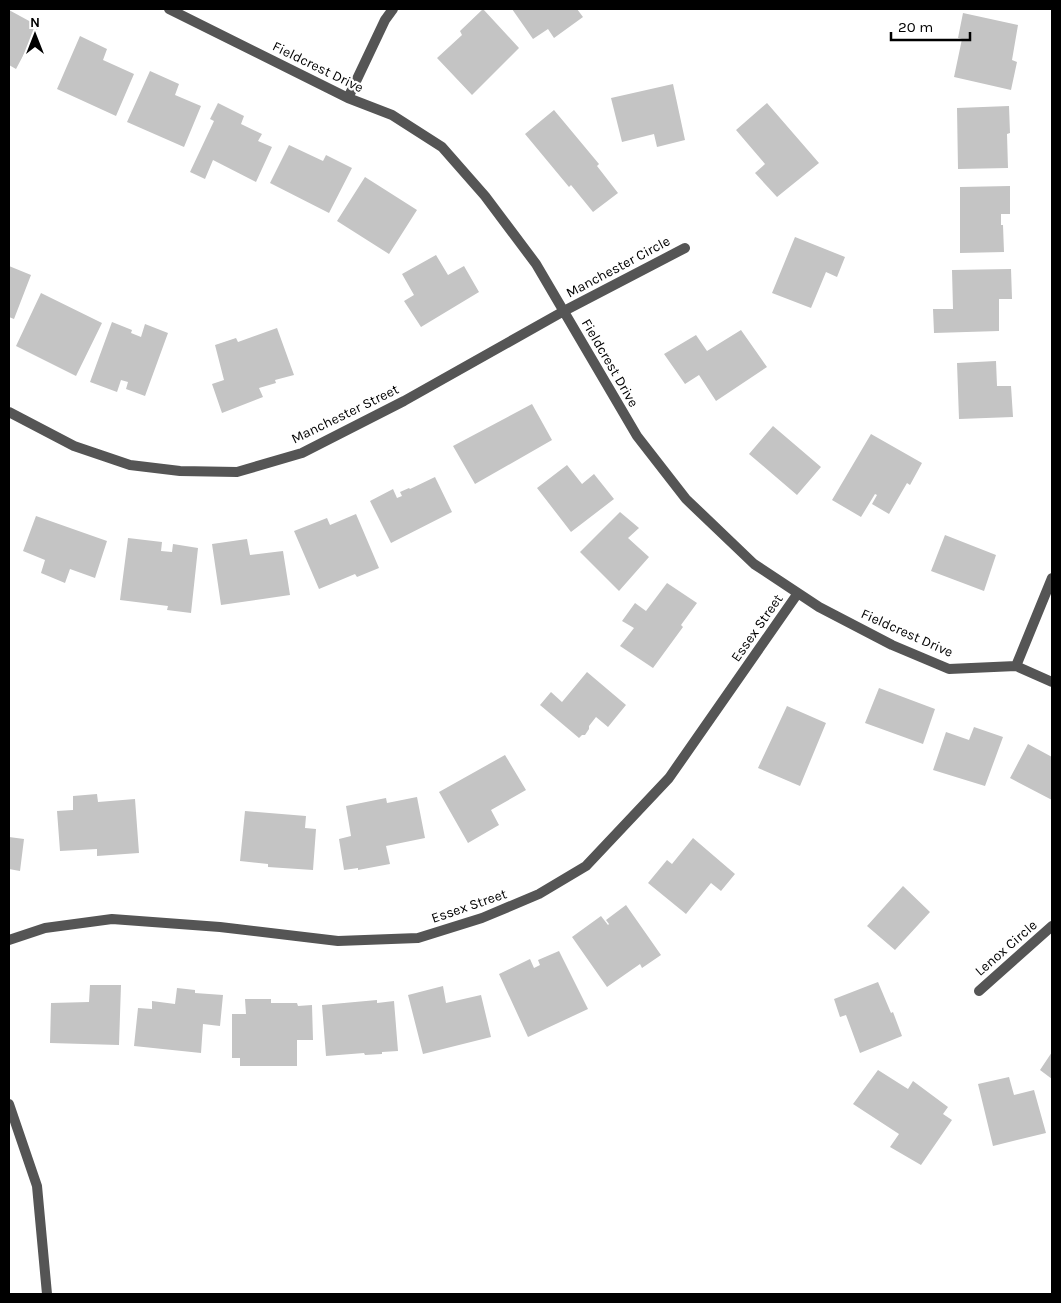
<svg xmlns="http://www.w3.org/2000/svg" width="1061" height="1303" font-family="Karla,sans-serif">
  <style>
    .building { fill: #c4c4c4 }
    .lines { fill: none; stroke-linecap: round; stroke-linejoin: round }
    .minor { stroke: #555; stroke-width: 10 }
    .labels { text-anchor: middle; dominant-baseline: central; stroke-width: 4.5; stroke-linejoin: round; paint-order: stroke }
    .street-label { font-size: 14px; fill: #000; stroke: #fff }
  </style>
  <rect width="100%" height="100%" fill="#fff"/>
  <!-- building -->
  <path class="building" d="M483,9L519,48L472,95L437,58L462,35L460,31Z
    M512,9H577L583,17L554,38L548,29L533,39Z
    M9,10L31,22L32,20L40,24L16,69L9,65Z
    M963,13L1018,25L1012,60L1017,62L1011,90L954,77L962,39L958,38Z
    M80,36L107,49L103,60L134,74L116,116L57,89Z
    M150,71L179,84L175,95L201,106L184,147L127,122Z
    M673,84L685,140L657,147L654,134L622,142L611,98Z
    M218,103L244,116L241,124L262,134L258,141L272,147L256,182L213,160L205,179L190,172L214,121L210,119Z
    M767,103L819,163L777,197L755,173L765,164L736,130Z
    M1009,106L1010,133L1007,134L1008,168L958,169L957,108Z
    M554,110L599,164L597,166L618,193L593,212L571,185L569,187L525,134Z
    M289,145L323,161L326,155L352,168L329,213L270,183Z
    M365,177L417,210L389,254L337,221Z
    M1010,186V214H1001V225H1003L1004,252L960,253V187Z
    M795,237L845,257L837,277L826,272L811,308L772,293Z
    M436,255L448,275L464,266L479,292L421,327L404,301L414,295L402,274Z
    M9,266L31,275L14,319L9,317Z
    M1011,269L1012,299H999V331L934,333L933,309H953L952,270Z
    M41,293L102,323L76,376L16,346Z
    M112,322L132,330L131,333L141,337L145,324L168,333L145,396L126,389L128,382L121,380L117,392L90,382Z
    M277,328L294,375L275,380L276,383L259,388L263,397L222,413L212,384L224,380L215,345L236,338L238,342Z
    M741,330L767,367L716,401L699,375L685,384L664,354L696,335L707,351Z
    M996,361L997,386H1011L1013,417L959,419L957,363Z
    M532,404L552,440L475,484L453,446Z
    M773,426L821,467L797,495L749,454Z
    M871,434L922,463L910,485L907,483L889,514L872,504L877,495L875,494L861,517L832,500Z
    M567,465L582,484L594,474L614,499L571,532L537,488Z
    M435,477L452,512L391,543L370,501L393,489L397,498L402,496L400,492L409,488L410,489Z
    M620,512L639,528L628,538L649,557L619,591L580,552Z
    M356,514L379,568L357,577L355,574L319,589L294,531L327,518L330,525Z
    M36,516L107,541L95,578L70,569L65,583L41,573L45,560L23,551Z
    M945,535L996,555L984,591L931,571Z
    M128,538L162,542L161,551L172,552L173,544L198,548L191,613L167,610L168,606L120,600Z
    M247,539L250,555L283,551L290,595L221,605L212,544Z
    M667,583L697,603L681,625L683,627L653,668L620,646L634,628L622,621L635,603L646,611Z
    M587,672L626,705L608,727L596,717L589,726V729L585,735H582L579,738L540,705L551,692L562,702Z
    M879,688L935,709L923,744L865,723Z
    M787,706L826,723L800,786L758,768Z
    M974,727L1003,737L985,786L933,770L946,732L969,740Z
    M1028,744L1052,757V800L1010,778Z
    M505,755L526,790L491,810L499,825L468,843L439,792Z
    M97,794L98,802L135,799L139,853L97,856V849L60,851L57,811L73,810V796Z
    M417,797L425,838L386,846L390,864L358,870V868L344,870L339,839L351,836L346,806L386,798L387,803Z
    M245,811L306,816L305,828L316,829L313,870L268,867V864L240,861Z
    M9,837L24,839L20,871L9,869Z
    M693,838L735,874L721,891L711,883L686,914L648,883L667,860L672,864Z
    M903,886L930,912L895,950L867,926Z
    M626,905L661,955L642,968L640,964L607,987L572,937L601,916L608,925L609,924L606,920Z
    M559,951L588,1009L528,1037L499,974L530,959L534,968L540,965L538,960Z
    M878,982L891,1013L893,1012L902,1036L860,1053L846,1015L840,1017L834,999Z
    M90,985H121L119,1045L50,1043L51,1003L89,1002Z
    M443,986L446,1003L481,995L491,1037L423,1054L408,995Z
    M177,988L195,990V993L223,995L220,1026L203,1024L201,1053L134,1046L138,1008L152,1009V1001L175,1004Z
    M245,999H271V1003H297L298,1006L312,1005L313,1040H297V1066H240V1058H232V1014H246Z
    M377,1000V1003L394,1001L398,1051L382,1052V1054L365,1055L364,1053L326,1056L322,1005Z
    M1052,1052V1079L1040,1070Z
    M878,1070L908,1089L913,1081L948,1107L943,1114L952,1120L921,1165L890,1147L899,1134L853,1104Z
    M1009,1077L1014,1095L1034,1090L1046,1133L993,1146L978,1084Z"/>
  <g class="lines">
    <!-- minor -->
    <path class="minor" d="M169,9L348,98L392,115L442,147L485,196L536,264L637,436L686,499L754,564L819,607L892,645L949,669L1016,666L1052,682
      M348,98L385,20L393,9
      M9,412L74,446L130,465L180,471L237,472L302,453L404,401L564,311L685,248
      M1016,666L1052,578
      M9,940L45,928L112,919L220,927L338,941L418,938L482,918L539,894L586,866L669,778L798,593
      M979,991L1052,926
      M9,1104L37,1186L47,1294"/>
  </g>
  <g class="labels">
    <!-- street labels -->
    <g class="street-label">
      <text transform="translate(318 67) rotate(26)">Fieldcrest Drive</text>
      <text transform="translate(618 267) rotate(-28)">Manchester Circle</text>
      <text transform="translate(610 363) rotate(60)">Fieldcrest Drive</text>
      <text transform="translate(345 414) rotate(-26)">Manchester Street</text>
      <text transform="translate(757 628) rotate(-55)">Essex Street</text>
      <text transform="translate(907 633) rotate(24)">Fieldcrest Drive</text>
      <text transform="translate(469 906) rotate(-19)">Essex Street</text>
      <text transform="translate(1006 948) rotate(-41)">Lenox Circle</text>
    </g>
  </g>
  <!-- border -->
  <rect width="1061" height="1303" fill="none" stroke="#000000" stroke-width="20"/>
  <!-- north arrow -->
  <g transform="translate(35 35)" stroke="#ffffff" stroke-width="4" paint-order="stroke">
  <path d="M0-4L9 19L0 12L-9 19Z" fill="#000000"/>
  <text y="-8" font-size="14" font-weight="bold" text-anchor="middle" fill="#000000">N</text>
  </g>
  <!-- scale -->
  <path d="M891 32v8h79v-8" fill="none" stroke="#000000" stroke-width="2.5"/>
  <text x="898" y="32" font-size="15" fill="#000000" stroke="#ffffff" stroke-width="4" paint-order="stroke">20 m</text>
</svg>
